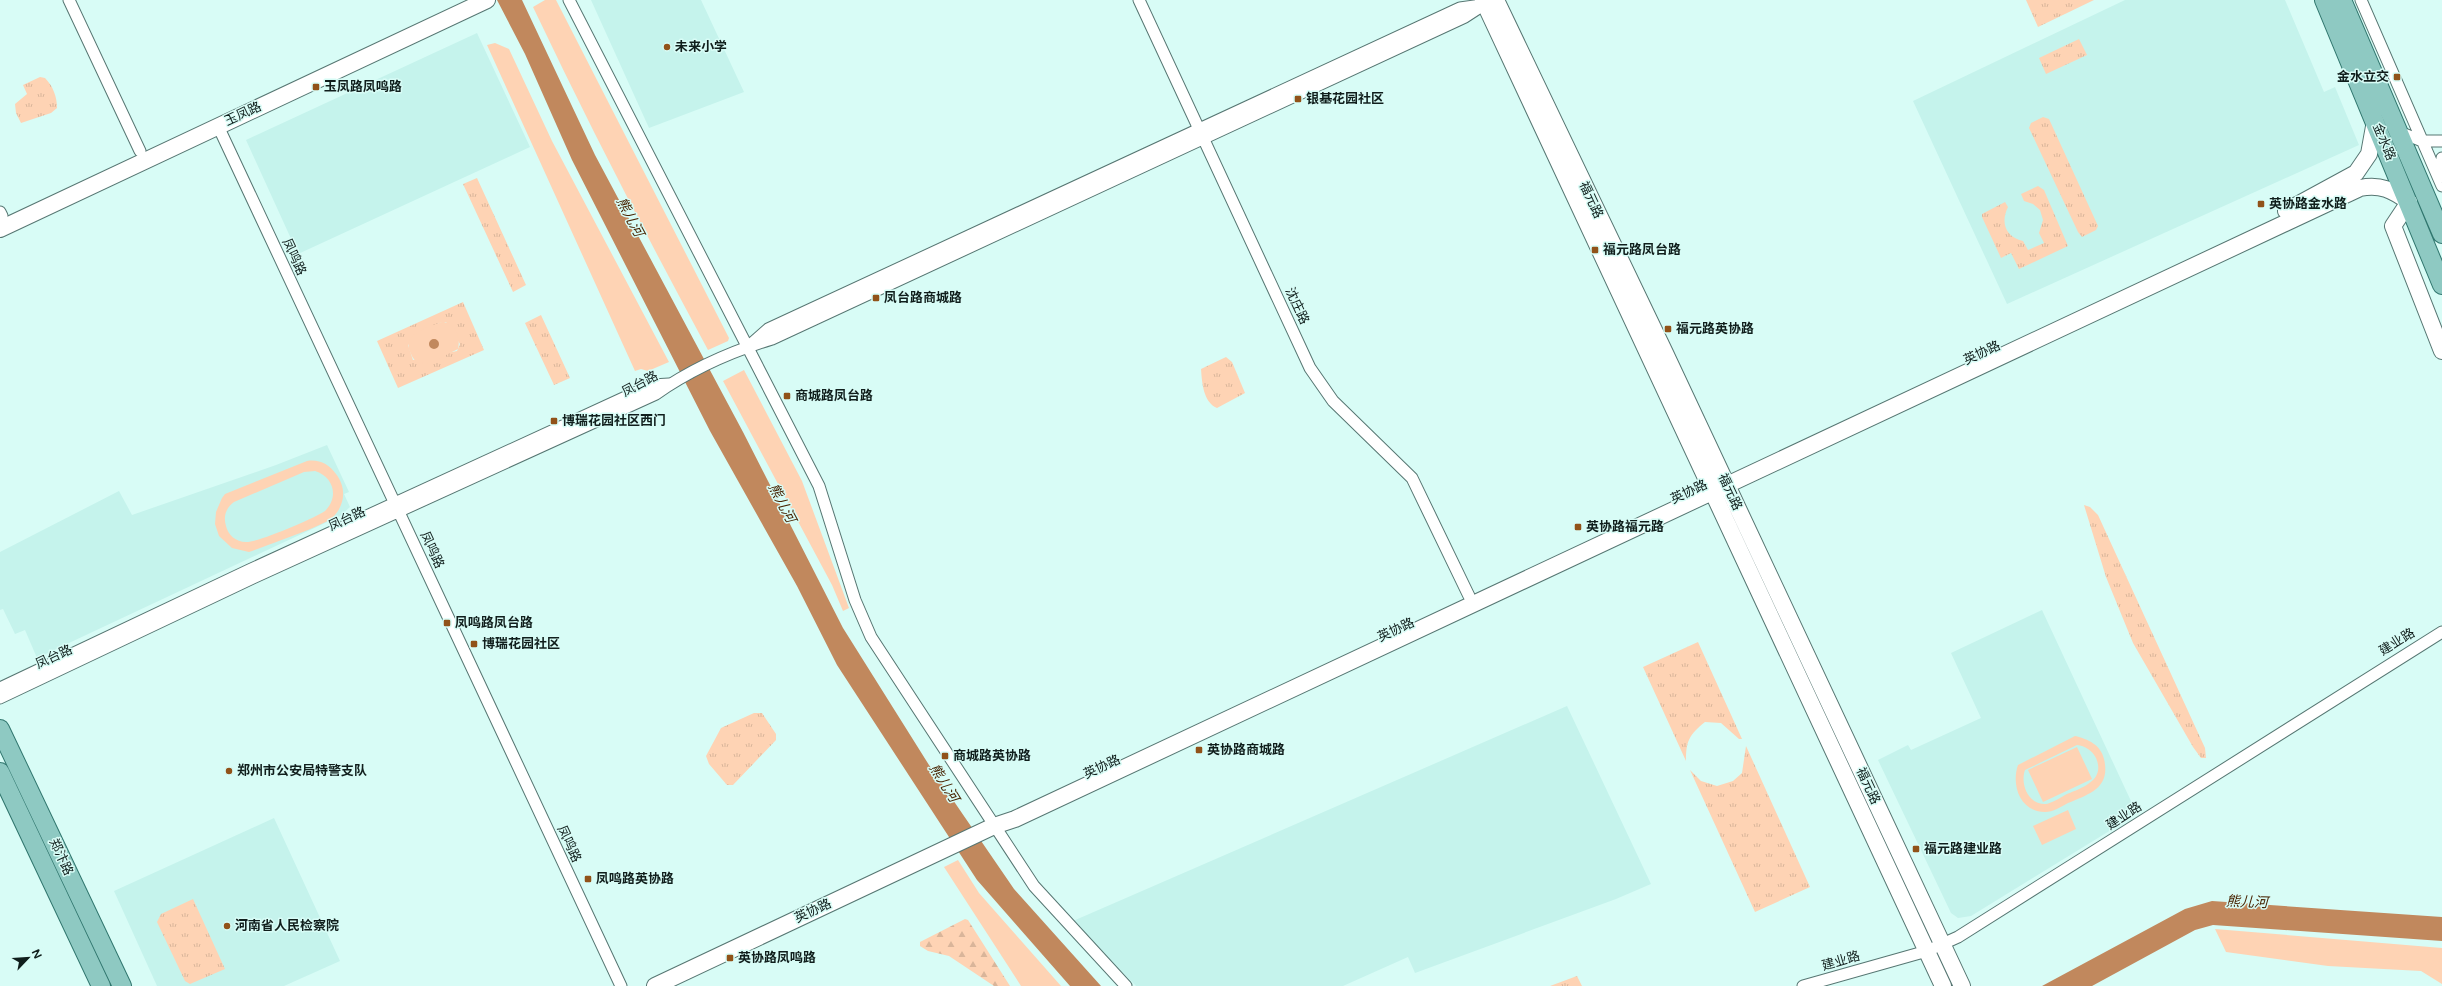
<svg xmlns="http://www.w3.org/2000/svg" width="2442" height="986" font-family="'Varela Round','Noto Sans SC',sans-serif">
  <style>
    .built { fill: #c5f3ec }
    .grass { fill: url(#grass-tufts); fill-rule: evenodd }
    .forest { fill: url(#forest-firs) }
    .green { fill: #fed3b4; fill-rule: evenodd }
    .water { fill: #c1885d }
    .lines { fill: none; stroke-linecap: round; stroke-linejoin: round }
    .street-casing { stroke: #567672; stroke-width: 13 }
    .secondary-casing { stroke: #567672; stroke-width: 18 }
    .primary-casing { stroke: #30766e; stroke-width: 20 }
    .street { stroke: #fff; stroke-width: 11 }
    .secondary { stroke: #fff; stroke-width: 16 }
    .primary { stroke: #8ec9c2; stroke-width: 18 }
    .poi-dot { fill: #915219; stroke: #d8fcf6; stroke-width: 1.5 }
    .labels { text-anchor: middle; dominant-baseline: central; stroke-width: 3; stroke-linejoin: round; paint-order: stroke }
    .poi-label { font-size: 13px; font-weight: bold; fill: #101e1c; stroke: #d8fcf6; text-anchor: start }
    .street-label { font-size: 13px; fill: #101e1c; stroke: #d8fcf6 }
    .water-label { font-size: 14px; font-style: italic; fill: #472200; stroke: #d8fcf6 }
  </style>
  <defs>
    <pattern id="grass-tufts" width="24" height="20" patternUnits="userSpaceOnUse"><rect width="24" height="20" fill="#fed3b4"/><path d="M3 7l-1-3M5 7V3M7 7l1-3M15 17l-1-3M17 17v-4M19 17l1-3" fill="none" stroke="#d9b59a"/></pattern>
    <pattern id="forest-firs" width="22" height="20" patternUnits="userSpaceOnUse"><rect width="22" height="20" fill="#fed3b4"/><path d="M5 1l3.5 6h-7zM16 11l3.5 6h-7z" fill="#d9b59a"/></pattern>
  </defs>
  <rect width="100%" height="100%" fill="#d8fcf6"/>
  <!-- built -->
  <path class="built" d="M591,0H701L744,92L649,128Z
    M2125,0H2285L2324,92L2335,87L2359,145L2007,304L1913,101Z
    M477,33L530,147L298,254L246,140Z
    M327,445L349,492L344,494L350,507L340,516L37,658L25,630L15,634L3,609L0,610V552L119,491L132,515L276,465Z
    M2042,610L2137,814L1971,916L1958,918L1951,913L1878,760L1908,745L1911,750L1981,718L1951,653Z
    M1567,706L1651,884L1616,899L1415,973L1408,957L1343,986H1136L1073,921Z
    M274,818L340,961L284,986H157L114,891Z"/>
  <!-- grass -->
  <path class="grass" d="M2026,0H2094L2038,27Z
    M2079,39L2087,55L2046,74L2039,58Z
    M40,77L45,78C53,86 57,97 57,108L51,113L21,123L16,113L15,104L27,94L23,85Z
    M2043,117L2049,119L2098,226L2096,230L2082,237L2078,232L2029,128L2031,123Z
    M477,178L526,285L513,292L463,184Z
    M2038,186L2044,190L2068,246L2019,269L2011,253L2001,258L1982,217V214L2005,202L2008,207C2000,223 2006,237 2023,241L2028,250L2044,243L2039,233L2043,220L2040,210L2033,204L2024,201L2021,194Z
    M463,302L484,350L398,388L377,341ZM446,322L460,344L457,351L413,360L408,345L439,323Z
    M541,315L570,378L554,385L525,323Z
    M1226,357L1232,362L1245,393L1217,408C1203,402 1202,382 1201,369Z
    M2084,505L2090,507L2098,515L2205,748L2206,758H2201L2193,747L2133,643L2106,577Z
    M1698,642L1742,739H1739L1721,723L1705,722C1689,735 1686,741 1686,761L1643,667Z
    M754,713H762L776,734V740L733,785H727L709,764L706,756L721,728Z
    M1746,746L1810,887L1755,912L1690,770L1701,781L1717,786L1733,781L1742,773Z
    M193,899L225,969L190,984L185,981L157,922L161,914Z
    M1577,976L1582,986H1550Z"/>
  <!-- forest -->
  <path class="forest" d="M965,919L968,920L1010,986H994L949,956L928,951L920,946V942Z"/>
  <!-- green -->
  <path class="green" d="M545,0H556L729,338L728,341L708,350C647,237 588,123 533,7Z
    M495,43L509,49L552,141L669,362L648,371L641,369L635,371L487,45Z
    M442,322C455,322 461,337 458,349L428,364L417,362C413,359 412,356 410,352C402,334 428,327 442,322Z
    M744,370L802,481L849,608L843,611L832,585L723,381Z
    M307,461C319,459 329,464 336,474C347,488 345,506 332,518C323,526 265,546 249,552L232,548L219,536L215,524L216,512L222,498L225,494ZM315,471C334,477 339,497 325,511C315,518 257,543 246,542C236,542 228,535 226,526C223,516 226,508 234,502L304,472Z
    M2075,736C2088,739 2101,745 2104,759C2111,788 2089,794 2068,803C2061,807 2053,812 2045,812C2020,812 2011,785 2018,765ZM2077,745C2085,746 2092,750 2096,758C2106,781 2081,788 2065,795C2060,798 2052,803 2046,804C2028,805 2020,784 2025,770Z
    M2077,747L2092,779L2043,802L2028,770Z
    M2068,810L2076,829L2042,845L2033,826Z
    M958,860L979,893L1061,986H1021L944,867Z
    M2215,929L2442,948V984L2421,971L2328,966L2226,952Z"/>
  <!-- water -->
  <path class="water" d="M497,0H522L595,155L743,432L843,628L929,765L1014,889L1101,986H1070L977,880L837,665L797,586L710,431L572,160L525,54Z
    M429 344a5 5 0 1 1 10 0a5 5 0 1 1-10 0Z
    M2212,901L2442,917V941L2213,925L2195,930L2092,986H2042L2185,909Z"/>
  <g class="lines">
    <defs>
      <path id="street" d="M69,0L140,151
        M569,0L819,486L855,600L871,637L1034,886L1126,986
        M1139,0L1310,368L1333,401L1412,478L1469,596
        M2361,0L2442,186
        M218,126L621,986
        M2397,131L2422,141H2442
        M2439,178L2442,158
        M0,212L2,216
        M751,344L768,329L1460,8L1481,5
        M0,688L249,570L630,395L652,385L669,384
        M0,698L253,578L656,394C690,370 733,351 772,339L1465,17L1485,4
        M1803,986L1927,951L1958,937L2442,632"/>
      <path id="secondary" d="M1483,0L1943,986
        M1496,0L1665,353L1962,986
        M2286,211L2356,173L2369,154L2375,121
        M0,229L487,0
        M655,986L994,826L1015,819L2360,188C2381,184 2392,190 2409,202L2393,226L2442,351"/>
      <path id="primary" d="M2324,0L2442,285
        M2342,0L2442,234
        M0,729L122,986
        M0,772L101,986"/>
    </defs>
    <!-- street casing -->
    <use href="#street" class="street-casing"/>
    <!-- secondary casing -->
    <use href="#secondary" class="secondary-casing"/>
    <!-- primary casing -->
    <use href="#primary" class="primary-casing"/>
    <!-- street -->
    <use href="#street" class="street"/>
    <!-- secondary -->
    <use href="#secondary" class="secondary"/>
    <!-- primary -->
    <use href="#primary" class="primary"/>
  </g>
  <!-- markers -->
  <g class="poi-dot">
    <circle cx="667" cy="47" r="4"/>
    <rect x="2393" y="73" width="8" height="8" rx="2"/>
    <rect x="312" y="83" width="8" height="8" rx="2"/>
    <rect x="1294" y="95" width="8" height="8" rx="2"/>
    <rect x="2257" y="200" width="8" height="8" rx="2"/>
    <rect x="1591" y="246" width="8" height="8" rx="2"/>
    <rect x="872" y="294" width="8" height="8" rx="2"/>
    <rect x="1664" y="325" width="8" height="8" rx="2"/>
    <rect x="783" y="392" width="8" height="8" rx="2"/>
    <rect x="550" y="417" width="8" height="8" rx="2"/>
    <rect x="1574" y="523" width="8" height="8" rx="2"/>
    <rect x="443" y="619" width="8" height="8" rx="2"/>
    <rect x="470" y="640" width="8" height="8" rx="2"/>
    <rect x="1195" y="746" width="8" height="8" rx="2"/>
    <rect x="941" y="752" width="8" height="8" rx="2"/>
    <circle cx="229" cy="771" r="4"/>
    <rect x="1912" y="845" width="8" height="8" rx="2"/>
    <rect x="584" y="875" width="8" height="8" rx="2"/>
    <circle cx="227" cy="926" r="4"/>
    <rect x="726" y="954" width="8" height="8" rx="2"/>
  </g>
  <g class="labels">
    <!-- poi labels -->
    <g class="poi-label">
      <text x="675" y="47">未来小学</text>
      <text x="2389" y="77" text-anchor="end">金水立交</text>
      <text x="324" y="87">玉凤路凤鸣路</text>
      <text x="1306" y="99">银基花园社区</text>
      <text x="2269" y="204">英协路金水路</text>
      <text x="1603" y="250">福元路凤台路</text>
      <text x="884" y="298">凤台路商城路</text>
      <text x="1676" y="329">福元路英协路</text>
      <text x="795" y="396">商城路凤台路</text>
      <text x="562" y="421">博瑞花园社区西门</text>
      <text x="1586" y="527">英协路福元路</text>
      <text x="455" y="623">凤鸣路凤台路</text>
      <text x="482" y="644">博瑞花园社区</text>
      <text x="1207" y="750">英协路商城路</text>
      <text x="953" y="756">商城路英协路</text>
      <text x="237" y="771">郑州市公安局特警支队</text>
      <text x="1924" y="849">福元路建业路</text>
      <text x="596" y="879">凤鸣路英协路</text>
      <text x="235" y="926">河南省人民检察院</text>
      <text x="738" y="958">英协路凤鸣路</text>
    </g>
    <!-- street labels -->
    <g class="street-label">
      <text transform="translate(243 114) rotate(-25)">玉凤路</text>
      <text transform="translate(2384 142) rotate(67)">金水路</text>
      <text transform="translate(1591 200) rotate(65)">福元路</text>
      <text transform="translate(294 257) rotate(65)">凤鸣路</text>
      <text transform="translate(1297 306) rotate(65)">沈庄路</text>
      <text transform="translate(1982 353) rotate(-25)">英协路</text>
      <text transform="translate(640 384) rotate(-28)">凤台路</text>
      <text transform="translate(1689 492) rotate(-25)">英协路</text>
      <text transform="translate(1730 492) rotate(65)">福元路</text>
      <text transform="translate(347 519) rotate(-25)">凤台路</text>
      <text transform="translate(432 550) rotate(65)">凤鸣路</text>
      <text transform="translate(1396 630) rotate(-25)">英协路</text>
      <text transform="translate(2397 642) rotate(-32)">建业路</text>
      <text transform="translate(54 657) rotate(-25)">凤台路</text>
      <text transform="translate(1102 767) rotate(-25)">英协路</text>
      <text transform="translate(1868 786) rotate(65)">福元路</text>
      <text transform="translate(2124 816) rotate(-33)">建业路</text>
      <text transform="translate(569 844) rotate(65)">凤鸣路</text>
      <text transform="translate(61 857) rotate(65)">郑汴路</text>
      <text transform="translate(813 911) rotate(-25)">英协路</text>
      <text transform="translate(1841 961) rotate(-16)">建业路</text>
    </g>
    <!-- water labels -->
    <g class="water-label">
      <text transform="translate(630 217) rotate(62)">熊儿河</text>
      <text transform="translate(782 503) rotate(62)">熊儿河</text>
      <text transform="translate(944 783) rotate(58)">熊儿河</text>
      <text transform="translate(2247 902) rotate(2)">熊儿河</text>
    </g>
  </g>
  <!-- north arrow -->
  <g transform="translate(28 958) rotate(65)" stroke="#d8fcf6" stroke-width="3" paint-order="stroke">
  <path d="M0-3L7 15L0 10L-7 15Z" fill="#101e1c"/>
  <text y="-6" font-size="11" font-weight="bold" text-anchor="middle" fill="#101e1c">N</text>
  </g>
</svg>
